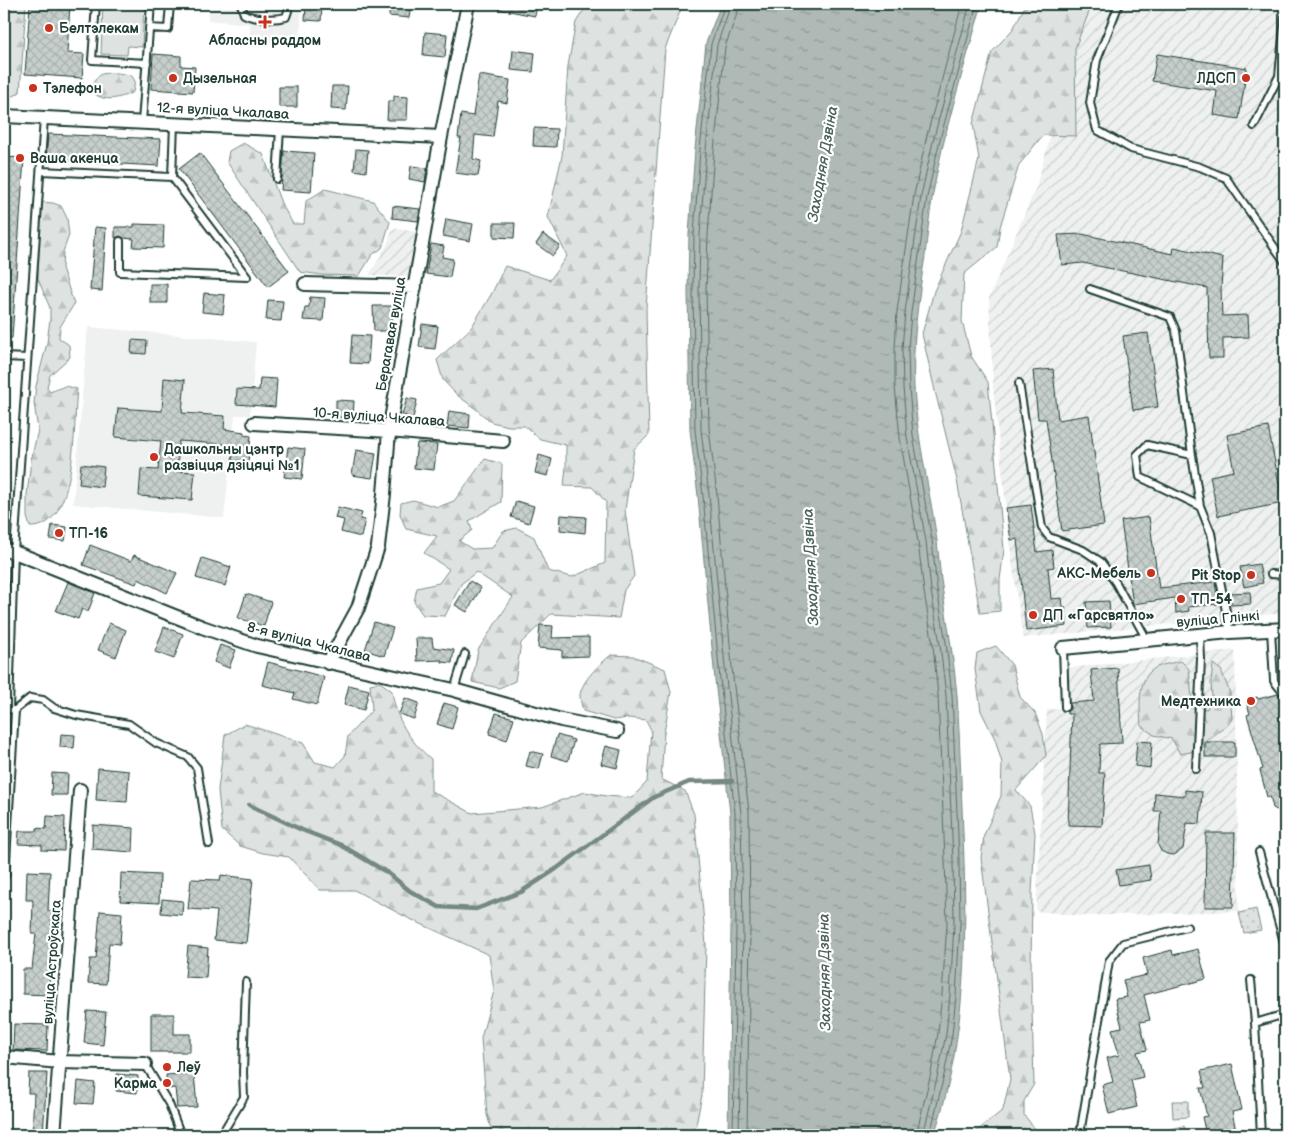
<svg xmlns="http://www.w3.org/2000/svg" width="1289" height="1139" font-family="'Balsamiq Sans',sans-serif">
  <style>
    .built { fill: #eef1f0 }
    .industrial { fill: url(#industrial-furrows) }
    .green { fill: #dee3e2; stroke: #7e908b }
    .forest { fill: url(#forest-firs); stroke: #7e908b }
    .park { fill: url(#park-dots); stroke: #7e908b }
    .water { fill: url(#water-ripples); stroke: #758883 }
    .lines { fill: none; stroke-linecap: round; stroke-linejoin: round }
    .shore { stroke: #596f68; stroke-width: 1 }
    .stream { stroke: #758883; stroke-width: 4.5 }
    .building { fill: url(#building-cross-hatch); stroke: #1f3d34 }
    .lane-casing { stroke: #1f3d34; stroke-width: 10 }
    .street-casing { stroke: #1f3d34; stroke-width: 16 }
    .lane { stroke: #fff; stroke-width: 6 }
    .street { stroke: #fff; stroke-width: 12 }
    .poi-dot { fill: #c8321e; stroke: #fff; stroke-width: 2 }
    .labels { text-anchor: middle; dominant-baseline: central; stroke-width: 4.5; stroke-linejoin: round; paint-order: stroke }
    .poi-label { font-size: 14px; font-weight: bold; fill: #1f3d34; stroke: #fff; text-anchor: start }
    .street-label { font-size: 14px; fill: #1f3d34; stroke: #fff }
    .water-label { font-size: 15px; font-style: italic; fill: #4a625b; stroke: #fff }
  </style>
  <defs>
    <pattern id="industrial-furrows" width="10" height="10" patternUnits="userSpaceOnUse" patternTransform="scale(1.25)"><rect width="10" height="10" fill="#eef1f0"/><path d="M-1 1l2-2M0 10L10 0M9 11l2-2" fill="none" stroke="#ccd0ce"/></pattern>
    <pattern id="forest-firs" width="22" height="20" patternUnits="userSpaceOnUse" patternTransform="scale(1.25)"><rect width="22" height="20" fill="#dee3e2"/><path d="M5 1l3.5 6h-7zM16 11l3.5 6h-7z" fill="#bec4c2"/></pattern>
    <pattern id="park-dots" width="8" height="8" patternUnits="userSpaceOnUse" patternTransform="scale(1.25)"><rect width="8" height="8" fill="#dee3e2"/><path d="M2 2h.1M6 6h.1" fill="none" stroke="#bec4c2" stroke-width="1.8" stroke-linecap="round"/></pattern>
    <pattern id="water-ripples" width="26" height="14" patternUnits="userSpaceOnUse" patternTransform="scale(1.25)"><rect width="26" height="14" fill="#afbab7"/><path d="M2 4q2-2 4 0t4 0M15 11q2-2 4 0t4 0" fill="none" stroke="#8e9896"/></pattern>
    <pattern id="building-cross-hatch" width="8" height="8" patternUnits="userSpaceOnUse" patternTransform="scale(1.25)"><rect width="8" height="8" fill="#c7cfcc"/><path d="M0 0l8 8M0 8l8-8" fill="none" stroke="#aab3b0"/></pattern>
  </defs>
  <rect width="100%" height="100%" fill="#fff"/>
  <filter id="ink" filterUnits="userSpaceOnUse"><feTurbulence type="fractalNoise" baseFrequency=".02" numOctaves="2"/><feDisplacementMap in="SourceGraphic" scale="10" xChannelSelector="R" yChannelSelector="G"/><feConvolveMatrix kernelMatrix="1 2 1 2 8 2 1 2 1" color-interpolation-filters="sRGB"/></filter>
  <g filter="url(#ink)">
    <!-- built -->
    <path class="built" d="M209,4H302L300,38L283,43L250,42V24L208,20Z
      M88,327L256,342L250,415H235L224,518L73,504Z"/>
    <!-- industrial -->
    <path class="industrial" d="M1088,4H1285V613L1023,638L1012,562L993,387L989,298L1036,187Z
      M393,228L417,232L410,277L369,275L387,245Z
      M1235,650L1239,911L1082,916L1036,911L1047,710L1068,707V668Z"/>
    <!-- green -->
    <path class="green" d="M103,4H144L142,47L128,46L127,55L101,54Z"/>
    <!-- forest -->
    <path class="forest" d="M7,4H26L20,92L14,96L8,95L4,89V55Z
      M588,4H683L665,49L646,308L649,435L634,449L625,510L634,576L624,590L619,618L551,614L521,643L515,681L499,688L472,682L478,650L513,597L476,572L461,584L445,616L423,615L414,602L417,588L439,583L449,569L424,553L437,536L406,529L400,514L401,503L413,500L438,507L454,501L485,459L502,464L501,502L469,521L472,530L459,541L472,549L492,548L503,531L517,528L534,537L548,571L572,577L605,563L606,502L592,487L564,486L566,467V445L540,439L525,426H509L491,422L476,409L457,395L443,380L437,360L471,328L492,293L505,266L550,280L567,256L548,217L562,156L568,66L576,22Z
      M1026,4H1092L1075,48L1076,136L1043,135L1019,165L1000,227L997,247L964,274L962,321L971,356L988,382L1004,549L1000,580V611L980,613L957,480L935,391L922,334L934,291L961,231L979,159L973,124L992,52L1013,29Z
      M117,73L131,75L135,81L133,92C123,97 109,102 98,96C89,92 93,78 102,74C106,73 113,73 117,73Z
      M243,143L263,154L281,203L293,224H304L306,201L325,189L373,201L390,222L382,248L372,255L359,276L322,275L300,272L227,162L229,151Z
      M40,202L53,203L61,206L67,218L69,235L63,252L62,268L74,304L60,327L59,338L69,345L70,357L50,375L47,387L50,392L65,386L77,389C73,421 79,529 30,527L27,517V495L31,460L38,430L34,403L36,386L47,343L50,319V308L38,279L40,224L36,210Z
      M996,646L1012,665L1020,697L1035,713L1043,734L1046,756L1016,790L1030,806L1035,833L1032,893L1031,970L1034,1084L1024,1101V1115L1040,1135H972L1003,1110L1010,1079L981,858L984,835L1001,796L1002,763L995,739L981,711L975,669L977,653Z
      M611,655L633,656L665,669L671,692L664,733L661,779L685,791L694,814L706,945L702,1095L694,1135H493L487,1115L481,1038L494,991L489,955L408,918L354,890H320L289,857L263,853L240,846L222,830L218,790L225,735L245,724L303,743L315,762L335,767L345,756L348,736L372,710L370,684L380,682L392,691C396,720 409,740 431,759V791L472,813L542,807L585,792L606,796L632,798L647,782L651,730L646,720L629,718L614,720L583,711C582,706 580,700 580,695C582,680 600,664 611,655Z
      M1181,661L1189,669L1193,708L1207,709L1212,697L1211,682L1213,664L1221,670L1230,693L1232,719L1227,726L1209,738L1201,750L1180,754L1172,739L1154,735L1141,726C1140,707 1136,677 1157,667C1164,664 1173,663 1181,661Z"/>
    <!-- park -->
    <path class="park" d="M1256,909L1261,930L1244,933L1239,913Z
      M1188,1101V1117L1173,1118L1172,1101Z
      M1184,1126L1186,1135H1167L1166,1130Z"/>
    <!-- water -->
    <path class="water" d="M721,4H982C964,68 943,133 932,199C929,218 927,237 925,256C918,300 912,343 914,388C917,440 930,490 937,541C939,558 940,576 943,593C948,627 954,661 957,695C960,741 961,787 963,833C967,934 967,1039 934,1135H728L731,928L730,813L715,680L698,496L690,430L688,290L689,234L695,149L706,43Z"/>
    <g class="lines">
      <!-- shore -->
      <path class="shore" d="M725,4L711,44L700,150L694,234L693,290L695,430L703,496L720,679L735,813L736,928L733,1135
        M731,4L717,45L706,150L700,235L699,290L701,430L709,495L726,678L741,813L743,929L739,1135
        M739,4L738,11L725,47L714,151L708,235L706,290L709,429L717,495L733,678L749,812L750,929L747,1135
        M916,1135L931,1073L938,1033L942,994L947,924L945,860L938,696L933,645L924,592L918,542L900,438L895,387V349L897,311L914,195L927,135L962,4
        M923,1135L938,1074L946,1034L950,995L954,924L953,860L946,696L940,644L931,591L926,541L907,437L903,387L902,349L905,312L921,196L934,137L970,4
        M930,1135L944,1075L952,1035L956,996L960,924L959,860L952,695L946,643L937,590L932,540L913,436L909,387L908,349L911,313L927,197L940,139L977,4"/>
      <!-- stream -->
      <path class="stream" d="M249,805L302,830L341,845L388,873L410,891L439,907L476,909L521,892L556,869L654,797L689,782L732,781"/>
    </g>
    <!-- building -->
    <path class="building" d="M30,4H70L67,53L84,54L82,78L25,74Z
      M306,4L322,6L321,21L305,20Z
      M390,4H411L409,18L389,16Z
      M500,4H537L535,16L499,9Z
      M425,32L447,34L445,57L423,55Z
      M513,50L535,53L533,72L511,70Z
      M153,54L181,56V66L195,67L193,92L151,89Z
      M1157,54L1247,68L1239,119L1214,115L1217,91L1152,81Z
      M479,75L510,80L507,103L498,101L493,137L475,135L473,159L481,161L478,176L455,173L461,138H458L461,114L473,116Z
      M332,86H348L346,110L331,109Z
      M279,87H297V107H279Z
      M394,96L408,97L407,120H387L388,101H394Z
      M534,128L557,129L556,147L533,146Z
      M48,134L161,139L159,166L46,160Z
      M356,149L368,150L366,172L354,170Z
      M284,151L314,153L311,192L281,190Z
      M200,153L289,271L268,287L179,169Z
      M4,157L24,158L12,338H4Z
      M411,166L427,168L425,182L409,179Z
      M393,206L420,209L418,221L392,218Z
      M446,219L473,224L470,241L443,236Z
      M494,223H515L514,238L494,237Z
      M134,224L164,225L163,248L133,247L134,239L124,238L120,236L115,238V227H134Z
      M95,227L106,228L102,291L90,290Z
      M543,234L560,246L553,256L536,244Z
      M1082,234L1173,254L1174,247L1223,258L1221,289L1222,316L1248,315L1249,337L1223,338V358H1209L1207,288L1083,263L1062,265L1058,235Z
      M431,244L444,246L442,257L453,259L450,277L426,274Z
      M150,284H167V303H150Z
      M204,293L225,295L223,314L202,312Z
      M310,297L325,298L323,321L303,320L305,307H309Z
      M268,300L283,301L281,321L266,320Z
      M373,306H392L393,331H374Z
      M422,324L438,326L435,349L419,347Z
      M1148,333L1158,407L1133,410L1123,336Z
      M352,335L370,336L368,364L350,363Z
      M132,340L147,341L146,354L131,353Z
      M1053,369L1058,420L1089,415L1104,525L1062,531L1046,419H1038L1033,371Z
      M164,378L185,380L182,413L225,416L224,429L244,432V435L251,436L248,462L232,460L234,445L179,441L177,471L195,472L192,500L139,496L141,469L158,470L161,441L115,437L118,408L162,411Z
      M260,378L277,379L275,407L236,404L237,389L259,390Z
      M407,398L417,400L413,418L402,415Z
      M336,400L354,401L353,418L336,417Z
      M449,411L470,414L469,428L447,426Z
      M1268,427L1283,503L1218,516L1210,476L1234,471L1227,435Z
      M417,443L437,444L434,470L414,468Z
      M288,447L305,449L302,479L284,477Z
      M356,450L376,453L372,478L352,475Z
      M539,455L552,459L548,476L535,473Z
      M81,464L104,467L102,487L79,484Z
      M516,501L534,506L529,523L511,517Z
      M1031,505L1037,552L1052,550L1054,567L1048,568L1051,599L1062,598L1063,607H1065L1067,626L1026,631L1017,539L1011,540L1006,508Z
      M338,507L362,513L360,519L365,520L361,537L341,532L344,520L335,518Z
      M561,515L586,517L585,533L560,530Z
      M1149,517L1159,588L1215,582L1218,604L1188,607L1189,611L1176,613L1175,598L1133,604L1121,521Z
      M52,525L67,527L65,541L50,539Z
      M90,545L131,561L134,555L177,573L167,593L138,579L136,584L83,565Z
      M202,558L231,567L225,586L196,578Z
      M1259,564L1263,583L1244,587L1240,567Z
      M470,581L481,588L467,612L455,605Z
      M68,582L95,593L88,612L82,609L78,619L56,611Z
      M1250,592L1251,604L1231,605L1230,593Z
      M246,594L271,602L264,626L238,618Z
      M1109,601L1111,627L1088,628L1086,602Z
      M374,622L393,628L384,656L365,650Z
      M109,623L126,630L116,657L98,650Z
      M540,625L553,626L552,638L589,637V656L562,657V650L538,648Z
      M164,627L183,634L174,659L155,652Z
      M416,638H432L433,647L454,650L452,663L442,662V660L417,661Z
      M220,645L236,650L229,668L214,662Z
      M268,662L324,677L317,705L293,699L295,693L262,685Z
      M1118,668L1122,743L1100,744L1099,773H1105L1102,826L1068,825L1072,714H1067V711L1070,709V703L1094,701L1091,670Z
      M349,685L369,690L364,710L344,705Z
      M1278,694L1285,700V808L1277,810L1273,808L1270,796L1267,797L1260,770L1263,769L1247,715L1250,714L1247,704L1249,699L1257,697L1258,699Z
      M405,698L419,703L414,719L399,714Z
      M444,703L458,707L452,729L437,724Z
      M496,713L514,718L507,740L489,734Z
      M61,734L75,735L74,748L60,747Z
      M557,735L574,740L568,761L551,756Z
      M1137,741L1152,742L1150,768L1135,766Z
      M1205,742H1235V757H1205Z
      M606,746L621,750L617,768L601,764Z
      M530,751L543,754L539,769L526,766Z
      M98,768L129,771L127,802L96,800Z
      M52,773L68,774L67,795H51Z
      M1185,790L1202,792L1200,824L1187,823L1183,849L1174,855L1167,854L1161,851L1158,845L1161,811H1154L1155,793L1185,796Z
      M47,816L65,817L64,851L42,850V845L18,844L19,831H37V828L46,829Z
      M93,825L134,828L133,852L92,849Z
      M1206,833H1235L1233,907H1205Z
      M1149,865L1151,880L1119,885L1116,870Z
      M27,871L50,872L48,911H52L49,995L23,994V969H32L36,934H32L33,900H26Z
      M121,873L160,875L159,903L120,901Z
      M221,875L253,879L246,943L214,940L217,911L188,909L191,879L220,880Z
      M162,899L183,901L182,915L161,913Z
      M100,911L122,913L120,944L109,943L106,984L88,983L90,959H96Z
      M188,946L208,948L206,978L185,977Z
      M1198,949L1206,979L1144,995L1150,1020L1140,1022L1147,1050L1137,1052L1143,1077L1131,1080L1137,1107L1109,1114L1102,1085L1113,1082L1107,1058L1119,1055L1112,1029L1122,1027L1115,999L1127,997L1123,980L1147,975L1143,958L1172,950L1173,955Z
      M87,1011L106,1012L103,1045L84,1043Z
      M151,1014H174V1034H190V1052H151Z
      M14,1024L48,1025L47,1051L13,1050Z
      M1232,1064L1242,1110L1232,1112L1237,1135H1206L1202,1117L1207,1116L1200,1088H1205L1201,1071Z
      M29,1073H47L43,1135H32L34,1093H28Z
      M194,1073L197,1107L177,1108L175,1088L167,1089L166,1075Z
      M117,1074L138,1076L137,1093L116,1091Z
      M78,1081L95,1083L93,1104L76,1103Z"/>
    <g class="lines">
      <defs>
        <path id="lane" d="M96,4L92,60L147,63
          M241,4L244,14C254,19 274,20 286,17L288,11V4
          M1119,4L1097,60L1090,103L1097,130L1131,149L1200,167L1226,178L1285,262
          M1285,17L1279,76L1285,78
          M149,28L168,29L170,4
          M142,122L151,4
          M174,124L172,177L247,277
          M1254,126L1279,76
          M41,171L172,177
          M277,179L280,129
          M120,241V272L247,277
          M1090,289L1170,317L1176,331L1192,455L1200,506L1211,533L1230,632
          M4,357L27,358
          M1019,383L1042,528L1049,537L1083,550L1101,562L1116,583L1147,640
          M1192,455L1147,445L1137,455L1140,477L1200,506
          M1271,574L1285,575
          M1271,630L1274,681L1285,695
          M1063,648L1065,707
          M454,690L465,654
          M4,708L15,710L30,698L43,700L54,708L76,715L129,724L156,743L188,757L197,768L209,844
          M9,709L14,552L44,118
          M1196,769L1201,659L1200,635
          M1259,852L1285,946
          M4,878L5,876L15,710
          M1251,980L1255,1023L1261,1135
          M1255,1023L1285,1014
          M145,1064L169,1104L180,1133L182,1135
          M221,1135L244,1097L243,1072L246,982
          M1081,1135V1128L1109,961L1123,943L1187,927"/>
        <path id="street" d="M4,116L441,137
          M305,284L415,287
          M254,423L389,431L503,441
          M4,550L14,552L202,627L257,646L454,690L561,720L617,731
          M1063,648L1230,632L1285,629
          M328,663L358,608L378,547L384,494L389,431L441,137L468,4
          M4,1057L60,1062L145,1064
          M54,1135L80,790"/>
      </defs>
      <!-- lane casing -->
      <use href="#lane" class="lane-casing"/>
      <!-- street casing -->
      <use href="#street" class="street-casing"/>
      <!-- lane -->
      <use href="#lane" class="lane"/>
      <!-- street -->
      <use href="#street" class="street"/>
    </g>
  </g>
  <!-- markers -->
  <g class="poi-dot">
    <path d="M262.5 14.5h5v5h5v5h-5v5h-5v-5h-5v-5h5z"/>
    <circle cx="49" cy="28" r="5"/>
    <circle cx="173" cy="78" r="5"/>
    <circle cx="1246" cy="78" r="5"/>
    <circle cx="33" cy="88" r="5"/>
    <circle cx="20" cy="158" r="5"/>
    <circle cx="154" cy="457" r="5"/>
    <circle cx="59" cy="533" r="5"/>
    <circle cx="1151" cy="573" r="5"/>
    <circle cx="1251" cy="575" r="5"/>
    <circle cx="1181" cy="599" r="5"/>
    <circle cx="1033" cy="615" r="5"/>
    <circle cx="1251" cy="701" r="5"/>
    <circle cx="167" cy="1067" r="5"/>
    <circle cx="167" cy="1083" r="5"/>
  </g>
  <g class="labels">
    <!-- poi labels -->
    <g class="poi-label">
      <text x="59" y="28">Белтэлекам</text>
      <text x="265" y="40" text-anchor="middle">Абласны раддом</text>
      <text x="183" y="78">Дызельная</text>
      <text x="1236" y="78" text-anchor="end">ЛДСП</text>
      <text x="43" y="88">Тэлефон</text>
      <text x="30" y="158">Ваша акенца</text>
      <text x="164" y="449">Дашкольны цэнтр<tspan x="164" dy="16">развіцця дзіцяці №1</tspan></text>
      <text x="69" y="533">ТП-16</text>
      <text x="1141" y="573" text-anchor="end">АКС-Мебель</text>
      <text x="1241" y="575" text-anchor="end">Pit Stop</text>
      <text x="1191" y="599">ТП-54</text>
      <text x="1043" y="615">ДП «Гарсвятло»</text>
      <text x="1241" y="701" text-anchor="end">Медтехника</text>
      <text x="177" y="1067">Леў</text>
      <text x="157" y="1083" text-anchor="end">Карма</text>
    </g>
    <!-- street labels -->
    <g class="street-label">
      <text transform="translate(223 111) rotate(3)">12-я вуліца Чкалава</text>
      <text transform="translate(391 334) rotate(-80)">Берагавая вуліца</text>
      <text transform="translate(379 417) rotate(4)">10-я вуліца Чкалава</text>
      <text transform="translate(1218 619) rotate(-5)">вуліца Глінкі</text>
      <text transform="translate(309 642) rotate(14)">8-я вуліца Чкалава</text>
      <text transform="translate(52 962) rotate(-86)">вуліца Астроўскага</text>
    </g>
    <!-- water labels -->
    <g class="water-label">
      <text transform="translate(823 164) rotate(-80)">Заходняя Дзвіна</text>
      <text transform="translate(811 567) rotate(-93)">Заходняя Дзвіна</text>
      <text transform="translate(825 972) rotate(-91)">Заходняя Дзвіна</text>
    </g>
  </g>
  <!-- margin -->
  <rect width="1289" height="1139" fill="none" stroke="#fff" stroke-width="20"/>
  <rect x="10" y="10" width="1269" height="1119" fill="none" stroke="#1f3d34" stroke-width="2" filter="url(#ink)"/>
</svg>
